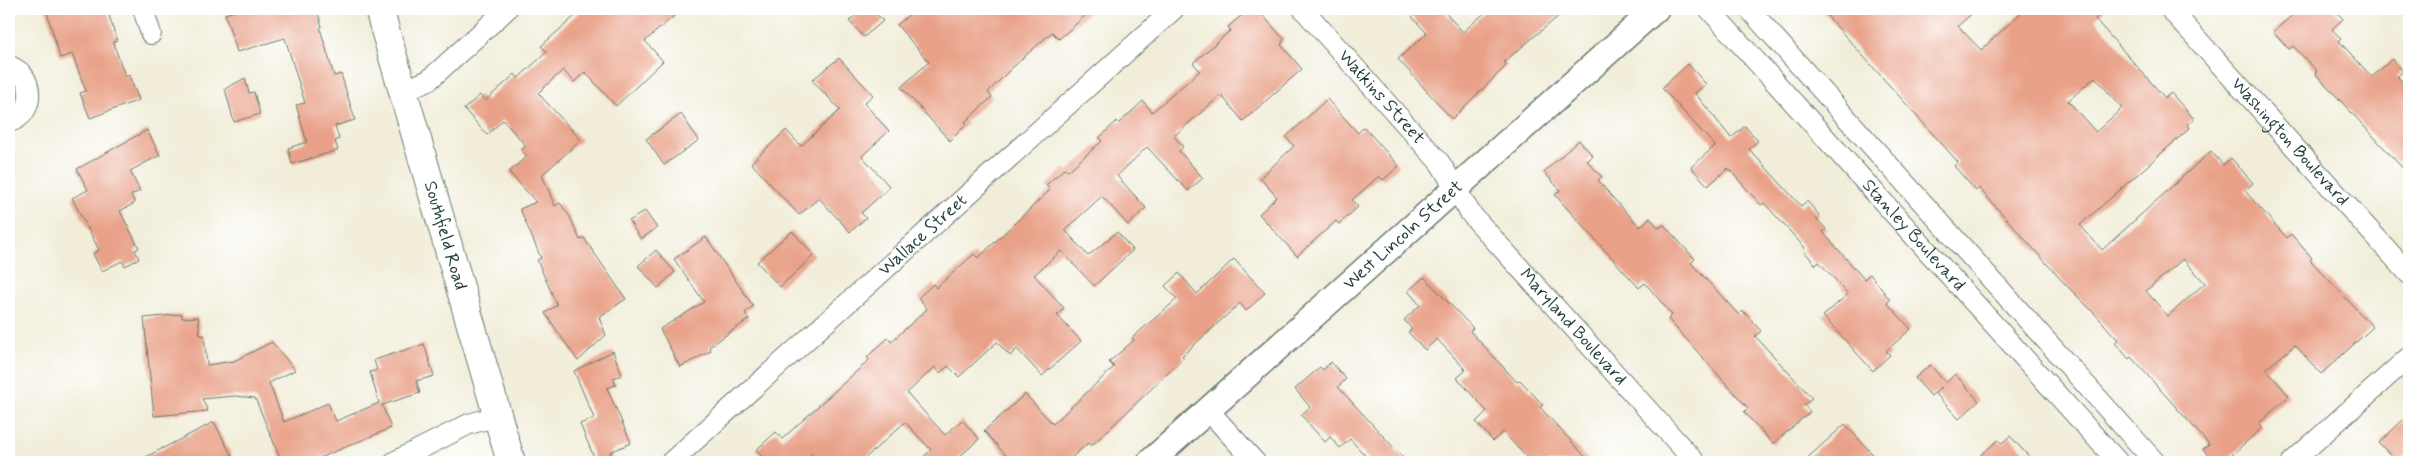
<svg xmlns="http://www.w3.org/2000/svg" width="2418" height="471" font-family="Mynerve,sans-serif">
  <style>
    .green { fill: #a8d886; stroke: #648a5d }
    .building { fill: #e9a289; fill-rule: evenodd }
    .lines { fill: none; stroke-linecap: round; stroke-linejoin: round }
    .minor-casing { stroke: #687b6e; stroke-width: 22 }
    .tertiary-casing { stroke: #687b6e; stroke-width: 28 }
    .secondary-casing { stroke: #687b6e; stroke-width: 30 }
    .minor { stroke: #fff; stroke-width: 20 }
    .tertiary { stroke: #fff; stroke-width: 25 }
    .secondary { stroke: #fff; stroke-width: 28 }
    .labels { text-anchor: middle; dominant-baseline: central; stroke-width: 4; stroke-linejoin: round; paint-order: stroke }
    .street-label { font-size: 18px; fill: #1f3d34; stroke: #fff }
  </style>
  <rect width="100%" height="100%" fill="#fff"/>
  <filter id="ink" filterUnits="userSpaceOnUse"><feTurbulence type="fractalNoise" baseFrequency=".02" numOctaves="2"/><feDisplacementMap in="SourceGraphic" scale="10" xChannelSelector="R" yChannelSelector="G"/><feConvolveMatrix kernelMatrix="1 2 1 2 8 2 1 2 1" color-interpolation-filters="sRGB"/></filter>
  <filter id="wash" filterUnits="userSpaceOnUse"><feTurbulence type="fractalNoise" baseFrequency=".0096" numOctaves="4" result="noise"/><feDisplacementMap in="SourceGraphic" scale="20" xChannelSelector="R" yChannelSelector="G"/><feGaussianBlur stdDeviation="1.12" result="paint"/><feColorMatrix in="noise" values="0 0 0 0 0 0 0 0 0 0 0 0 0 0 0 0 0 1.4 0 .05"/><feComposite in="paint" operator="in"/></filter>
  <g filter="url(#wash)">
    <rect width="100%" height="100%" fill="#f1edd9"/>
    <!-- green -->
    <path class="green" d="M9,81C20,88 22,102 9,108Z"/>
    <g id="blocks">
      <!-- building -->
      <path class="building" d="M46,9H107L117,41L113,42L125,76L129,75L139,100L90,118L80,93L86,91L72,54L60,58Z
        M242,9H317L322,27L320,28L334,76L341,74L355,120L335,126L339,139L335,141L338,150L292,164L288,148L307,142L296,105L305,103L285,38L237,52L225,14Z
        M583,9H682L645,41L663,61L616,106L585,72L574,82L563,70L538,93L581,140L542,175L555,206L560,203L570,217L580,240L584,238L626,299L599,317L606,335L578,361L545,313L557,305L537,260L541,258L520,209L536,202L509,172L527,156L521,150L526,146L503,120L487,135L464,109L480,95L485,101L515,74L518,78L547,52L541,46Z
        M863,9H872L883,21L864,37L849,21Z
        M916,9H1093L1059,39L1052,32L1013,67L989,91L988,93L992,97L965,122L967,124L950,141L901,87L929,62L897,25Z
        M1249,9H1257L1267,20L1284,39L1281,45L1302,69L1243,121L1221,95L1174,136L1183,147L1179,151L1203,178L1188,191L1147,147L1117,176L1146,208L1128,225L1102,196L1065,230L1088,256L1117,232L1133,250L1094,286L1061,251L1034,275L1064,308L1057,315L1081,341L1042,376L1017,349L1010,356L997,342L959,377L948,366L940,373L935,367L907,393L945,435L962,420L979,439L954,462H918L931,450L905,422L861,462H819L811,453L802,462H767L756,450L776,432L782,439L869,360L867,357L888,338L891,342L927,309L918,298L933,284L936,288L974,254L978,258L1050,190L1046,185L1065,168L1068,171L1102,141L1099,138L1117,121L1119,123L1143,101L1152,112L1200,71L1193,63L1231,30L1228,27Z
        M1421,9H1442L1463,32L1489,9H1567L1504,62L1507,65L1452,119L1398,59L1427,33L1412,17Z
        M1821,9H1977L1958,26L1981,50L2025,9H2106L2095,19L2165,98L2171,93L2194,119L2187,124L2190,128L2080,225L2102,250L2211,151L2223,165L2231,158L2253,183L2245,191L2287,238L2291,234L2312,258L2310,260L2373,327L2321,374L2295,345L2266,369L2289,396L2259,423L2263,427L2224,462H2214L2203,449L2209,444L2131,357L2129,359L2115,343L2118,340L2096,315L2064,283L1979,188L1976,191L1954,166L1958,162ZM2095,77L2122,108L2096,132L2068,101ZM2183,259L2205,283L2168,316L2146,291Z
        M2299,9H2334L2343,19L2332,29L2341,39L2339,41L2372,77L2392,59L2403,71L2397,76L2409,90V175L2315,73L2317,71L2293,46L2289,49L2273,32Z
        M839,58L873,95L864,103L889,131L862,156L890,187L861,213L866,218L850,232L819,198L799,215L751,163L786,130L801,146L840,110L812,80Z
        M1688,64L1706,84L1695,93L1731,138L1745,126L1758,141L1749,149L1801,206L1807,201L1819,215L1816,218L1826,229L1823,232L1864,279L1870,274L1890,300L1887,303L1911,329L1886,351L1890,355L1873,371L1823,316L1848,294L1819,262L1816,265L1803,250L1805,248L1764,203L1761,205L1728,168L1708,186L1691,167L1715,146L1662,88Z
        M245,78L249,93L254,92L260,114L234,122L225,89Z
        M1327,99L1358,133L1364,127L1399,166L1383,180L1379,176L1352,200L1358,207L1339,224L1336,221L1297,256L1259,214L1277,197L1260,178L1294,146L1286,137Z
        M681,114L699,140L664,165L646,139Z
        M147,130L160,155L130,171L140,191L131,195L135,203L120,211L139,248L135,250L139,259L125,266L122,261L102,271L93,254L99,250L72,198L88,190L77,169Z
        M1579,140L1593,156L1587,161L1602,177L1598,180L1613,198L1640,227L1650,218L1659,228L1664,225L1695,259L1691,263L1739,315L1743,311L1761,331L1755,336L1812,398L1804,405L1810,412L1773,444L1744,412L1748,408L1668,319L1672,315L1645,283L1639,288L1555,195L1560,190L1544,172Z
        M645,211L657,228L641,239L629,221Z
        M792,231L814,255L780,287L757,262Z
        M706,237L753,306L745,313L749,319L709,347L711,351L680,367L660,329L704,302L674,259Z
        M656,250L675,272L658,288L638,266Z
        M1234,259L1265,293L1246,311L1240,303L1182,356L1184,358L1091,446L1088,443L1067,462H1012L984,431L1025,394L1053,424L1114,367L1109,362L1134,340L1132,338L1177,299L1165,286L1179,273L1197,294Z
        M1424,277L1473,328L1470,331L1517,382L1520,380L1543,405L1540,407L1590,462H1531L1503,432L1493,441L1476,422L1487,411L1457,378L1466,370L1437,339L1425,350L1408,332L1412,329L1404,320L1420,305L1408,291Z
        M182,314V318L198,317L200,335H204L207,365L234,361L272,342L295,370L269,383L284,422L328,403L336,421L379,403L370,372L377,370L374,360L424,344L434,376L416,381L420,393L382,405L391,428L310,462H282L255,398L235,396L202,399L208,411L154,416L144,318Z
        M613,351L622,375L613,378L616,385L607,388L631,443L610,452L614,462H596L580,424L594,418L574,371Z
        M1331,362L1346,379L1338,387L1407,462H1371L1350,439L1340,448L1330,437L1325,442L1301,415L1310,407L1295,389L1320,367L1323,370Z
        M1930,365L1946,383L1955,374L1979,401L1959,419L1935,393L1942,387L1931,396L1915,378Z
        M2409,414V453L2397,462L2379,443Z
        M214,422L232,456L219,462H136Z
        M1845,424L1880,462H1803Z
        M2010,436L2034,462H1973L1998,440L2002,443Z"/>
    </g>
  </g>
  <g filter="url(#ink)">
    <use href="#blocks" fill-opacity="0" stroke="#687b6e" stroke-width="1"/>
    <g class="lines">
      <defs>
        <g id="minor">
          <path d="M143,9L151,34"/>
          <path id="s1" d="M1303,9L1440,163L1471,214L1695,462"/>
          <path id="s2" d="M1709,9L2118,462"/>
          <path d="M1749,9L2155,462"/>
          <path id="s3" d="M2170,9L2409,274"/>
          <path d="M9,65C13,68 19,70 22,74C35,90 30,117 9,122"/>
          <path d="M403,91L429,80L507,9"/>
          <path d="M1208,410L1255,462"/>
          <path d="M394,462L469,424L498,416"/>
          <path id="s4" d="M671,462L1174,9"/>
          <path d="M2292,462L2409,357"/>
        </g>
        <g id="tertiary">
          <path id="s5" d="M1150,462L1656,9"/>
        </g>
        <g id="secondary">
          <path id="s6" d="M379,9L511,462"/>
        </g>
      </defs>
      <!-- minor casing -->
      <use href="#minor" class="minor-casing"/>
      <!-- tertiary casing -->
      <use href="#tertiary" class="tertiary-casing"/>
      <!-- secondary casing -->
      <use href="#secondary" class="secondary-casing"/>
      <!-- minor -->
      <use href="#minor" class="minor"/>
      <!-- tertiary -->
      <use href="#tertiary" class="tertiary"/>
      <!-- secondary -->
      <use href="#secondary" class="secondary"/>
    </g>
  </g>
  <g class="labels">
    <!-- street labels -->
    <g class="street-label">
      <text stroke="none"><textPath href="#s1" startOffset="118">Watkins Street</textPath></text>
      <text stroke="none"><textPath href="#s3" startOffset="179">Washington Boulevard</textPath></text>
      <text stroke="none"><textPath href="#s4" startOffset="339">Wallace Street</textPath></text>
      <text stroke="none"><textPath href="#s5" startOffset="340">West Lincoln Street</textPath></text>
      <text stroke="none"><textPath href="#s2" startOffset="305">Stanley Boulevard</textPath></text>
      <text stroke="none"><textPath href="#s6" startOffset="236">Southfield Road</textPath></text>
      <text stroke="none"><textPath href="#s1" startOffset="418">Maryland Boulevard</textPath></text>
    </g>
  </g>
  <!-- margin -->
  <rect width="2418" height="471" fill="none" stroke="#fff" stroke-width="30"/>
</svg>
